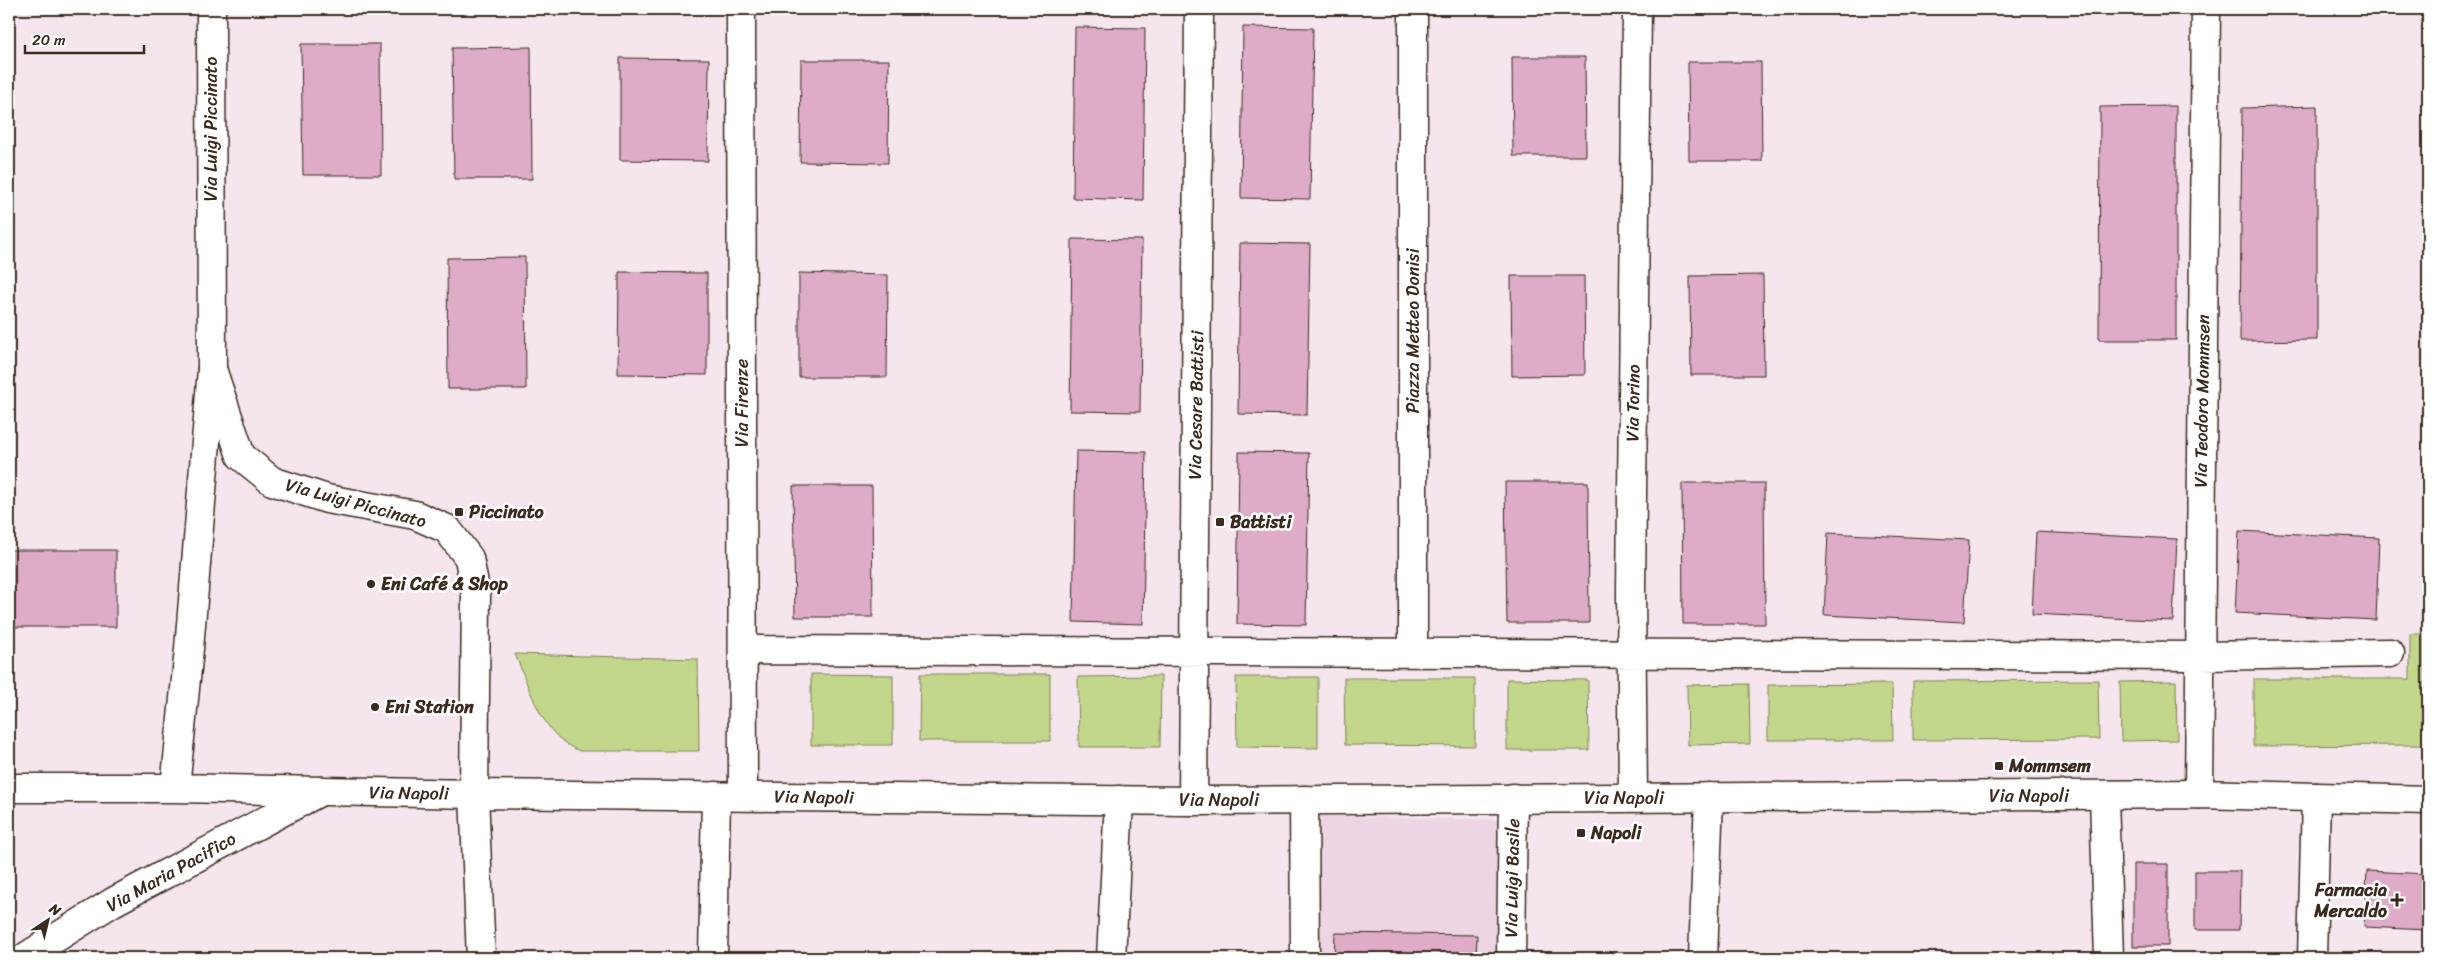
<svg xmlns="http://www.w3.org/2000/svg" width="2437" height="967" font-family="Sriracha,sans-serif">
  <style>
    .built { fill: #eed5e3 }
    .green { fill: #c2d78c; stroke: #7e8055 }
    .building { fill: #dfacc8; stroke: #3b2a1e }
    .lines { fill: none; stroke-linecap: round; stroke-linejoin: round }
    .street-casing { stroke: #3b2a1e; stroke-width: 31 }
    .secondary-casing { stroke: #3b2a1e; stroke-width: 31 }
    .street { stroke: #fff; stroke-width: 28 }
    .secondary { stroke: #fff; stroke-width: 28 }
    .poi-dot { fill: #3b2a1e; stroke: #fff; stroke-width: 2 }
    .labels { text-anchor: middle; dominant-baseline: central; stroke-width: 5; stroke-linejoin: round; paint-order: stroke }
    .street-label { font-size: 18px; fill: #3b2a1e; stroke: #fff }
    .poi-label { font-size: 18px; font-weight: bold; fill: #3b2a1e; stroke: #fff; text-anchor: start }
  </style>
  <rect width="100%" height="100%" fill="#f5e6ee"/>
  <filter id="ink" filterUnits="userSpaceOnUse"><feTurbulence type="fractalNoise" baseFrequency=".02" numOctaves="2"/><feDisplacementMap in="SourceGraphic" scale="10" xChannelSelector="R" yChannelSelector="G"/><feConvolveMatrix kernelMatrix="1 2 1 2 8 2 1 2 1" color-interpolation-filters="sRGB"/></filter>
  <g filter="url(#ink)">
    <!-- built -->
    <path class="built" d="M1313,816L1504,820L1503,958H1313Z"/>
    <!-- green -->
    <path class="green" d="M2410,634H2428V745L2253,746V679H2410Z
      M515,654L698,659L699,751H580C542,738 530,688 515,654Z
      M811,674L893,675V745H811Z
      M920,674H1050V741H919Z
      M1161,676L1160,747H1079L1078,677Z
      M1236,677H1318V748L1237,747Z
      M1344,678H1475V746L1345,745Z
      M1507,679L1588,680L1589,750H1507Z
      M2098,680L2099,739L1913,740V681Z
      M2176,681L2177,740L2121,741L2120,682Z
      M1749,684L1750,744L1688,745L1687,685Z
      M1892,684L1893,740H1768V685Z"/>
    <!-- building -->
    <path class="building" d="M1075,27L1145,28L1143,200L1073,198Z
      M1243,27L1313,28L1310,199L1241,198Z
      M301,44H380L381,175H303Z
      M531,47L532,179H454L452,48Z
      M1512,57H1585L1586,156H1513Z
      M620,58L709,59L708,161L620,160Z
      M801,60H889L888,163L800,162Z
      M1688,62H1761L1762,161H1689Z
      M2176,106V340H2099L2100,107Z
      M2317,106V340L2240,341L2242,108Z
      M1072,239L1142,240L1140,412L1070,411Z
      M1240,243L1310,244L1307,415L1238,414Z
      M525,257L526,389H448L447,258Z
      M619,272L707,273V375L618,374Z
      M799,273L888,275L887,377H799Z
      M1763,275L1764,375H1691L1690,276Z
      M1511,276H1584L1585,375L1512,376Z
      M1076,451L1146,452L1143,624L1073,622Z
      M1239,452L1309,453L1306,625L1237,624Z
      M1505,482H1588L1589,623H1507Z
      M1682,483H1764L1765,624H1683Z
      M793,486H872L873,617H795Z
      M2239,531L2379,538L2376,620L2235,613Z
      M2036,532L2177,539L2173,621L2032,614Z
      M1828,533L1969,540L1964,622L1824,615Z
      M9,550H116V627H9Z
      M2133,864H2168V946H2133Z
      M2195,871H2240L2239,930H2195Z
      M2367,871L2428,874V930L2364,927Z
      M1335,933L1477,935L1476,958H1334Z"/>
    <g class="lines">
      <defs>
        <path id="street" d="M741,9L743,796
          M212,369L241,456L272,481L327,499L415,515L447,529L469,558L476,595L474,794
          M743,650L2200,656L2390,653
          M1413,652V9
          M2199,794L2206,9
          M2104,796L2109,958
          M1633,797L1631,593L1637,9
          M1304,800L1305,958
          M1193,801L1199,9
          M24,958L113,902L321,791
          M713,958L716,796
          M1111,958L1119,800
          M1511,958L1513,798
          M1703,958L1709,797
          M2312,958L2316,797"/>
        <path id="secondary" d="M9,788H175L474,794L1193,801L2199,794L2428,800
          M175,788L189,649L212,369L211,9
          M474,794L481,958"/>
      </defs>
      <!-- street casing -->
      <use href="#street" class="street-casing"/>
      <!-- secondary casing -->
      <use href="#secondary" class="secondary-casing"/>
      <!-- street -->
      <use href="#street" class="street"/>
      <!-- secondary -->
      <use href="#secondary" class="secondary"/>
    </g>
  </g>
  <!-- markers -->
  <g class="poi-dot">
    <rect x="454" y="507" width="10" height="10" rx="2.5"/>
    <rect x="1215" y="517" width="10" height="10" rx="2.5"/>
    <circle cx="371" cy="584" r="5"/>
    <circle cx="375" cy="707" r="5"/>
    <rect x="1994" y="761" width="10" height="10" rx="2.5"/>
    <rect x="1576" y="828" width="10" height="10" rx="2.5"/>
    <path d="M2394.5 892.5h5v5h5v5h-5v5h-5v-5h-5v-5h5z"/>
  </g>
  <g class="labels">
    <!-- street labels -->
    <g class="street-label">
      <text transform="translate(211 129) rotate(-90)">Via Luigi Piccinato</text>
      <text transform="translate(1413 331) rotate(-90)">Piazza Metteo Donisi</text>
      <text transform="translate(2202 401) rotate(-89)">Via Teodoro Mommsen</text>
      <text transform="translate(742 403) rotate(-90)">Via Firenze</text>
      <text transform="translate(1633 403) rotate(-89)">Via Torino</text>
      <text transform="translate(1196 405) rotate(-89)">Via Cesare Battisti</text>
      <text transform="translate(356 503) rotate(15)">Via Luigi Piccinato</text>
      <text transform="translate(409 793) rotate(1)">Via Napoli</text>
      <text x="2029" y="796">Via Napoli</text>
      <text transform="translate(814 797) rotate(1)">Via Napoli</text>
      <text x="1624" y="798">Via Napoli</text>
      <text x="1219" y="800">Via Napoli</text>
      <text transform="translate(171 872) rotate(-29)">Via Maria Pacifico</text>
      <text transform="translate(1512 878) rotate(-89)">Via Luigi Basile</text>
    </g>
    <!-- poi labels -->
    <g class="poi-label">
      <text x="469" y="512">Piccinato</text>
      <text x="1230" y="522">Battisti</text>
      <text x="381" y="584">Eni Café &amp; Shop</text>
      <text x="385" y="707">Eni Station</text>
      <text x="2009" y="766">Mommsem</text>
      <text x="1591" y="833">Napoli</text>
      <text x="2387" y="890" text-anchor="end">Farmacia<tspan x="2387" dy="21">Mercaldo</tspan></text>
    </g>
  </g>
  <!-- margin -->
  <rect width="2437" height="967" fill="none" stroke="#fff" stroke-width="30"/>
  <rect x="15" y="15" width="2407" height="937" fill="none" stroke="#3b2a1e" stroke-width="2" filter="url(#ink)"/>
  <!-- north arrow -->
  <g transform="translate(48 920) rotate(35)" stroke="#ffffff" stroke-width="4" paint-order="stroke">
  <path d="M0-4L9 19L0 12L-9 19Z" fill="#3b2a1e"/>
  <text y="-8" font-size="14" font-weight="bold" text-anchor="middle" fill="#3b2a1e">N</text>
  </g>
  <!-- scale -->
  <path d="M25 45v8h119v-8" fill="none" stroke="#3b2a1e" stroke-width="2.5"/>
  <text x="32" y="45" font-size="15" fill="#3b2a1e" stroke="#ffffff" stroke-width="4" paint-order="stroke">20 m</text>
</svg>
